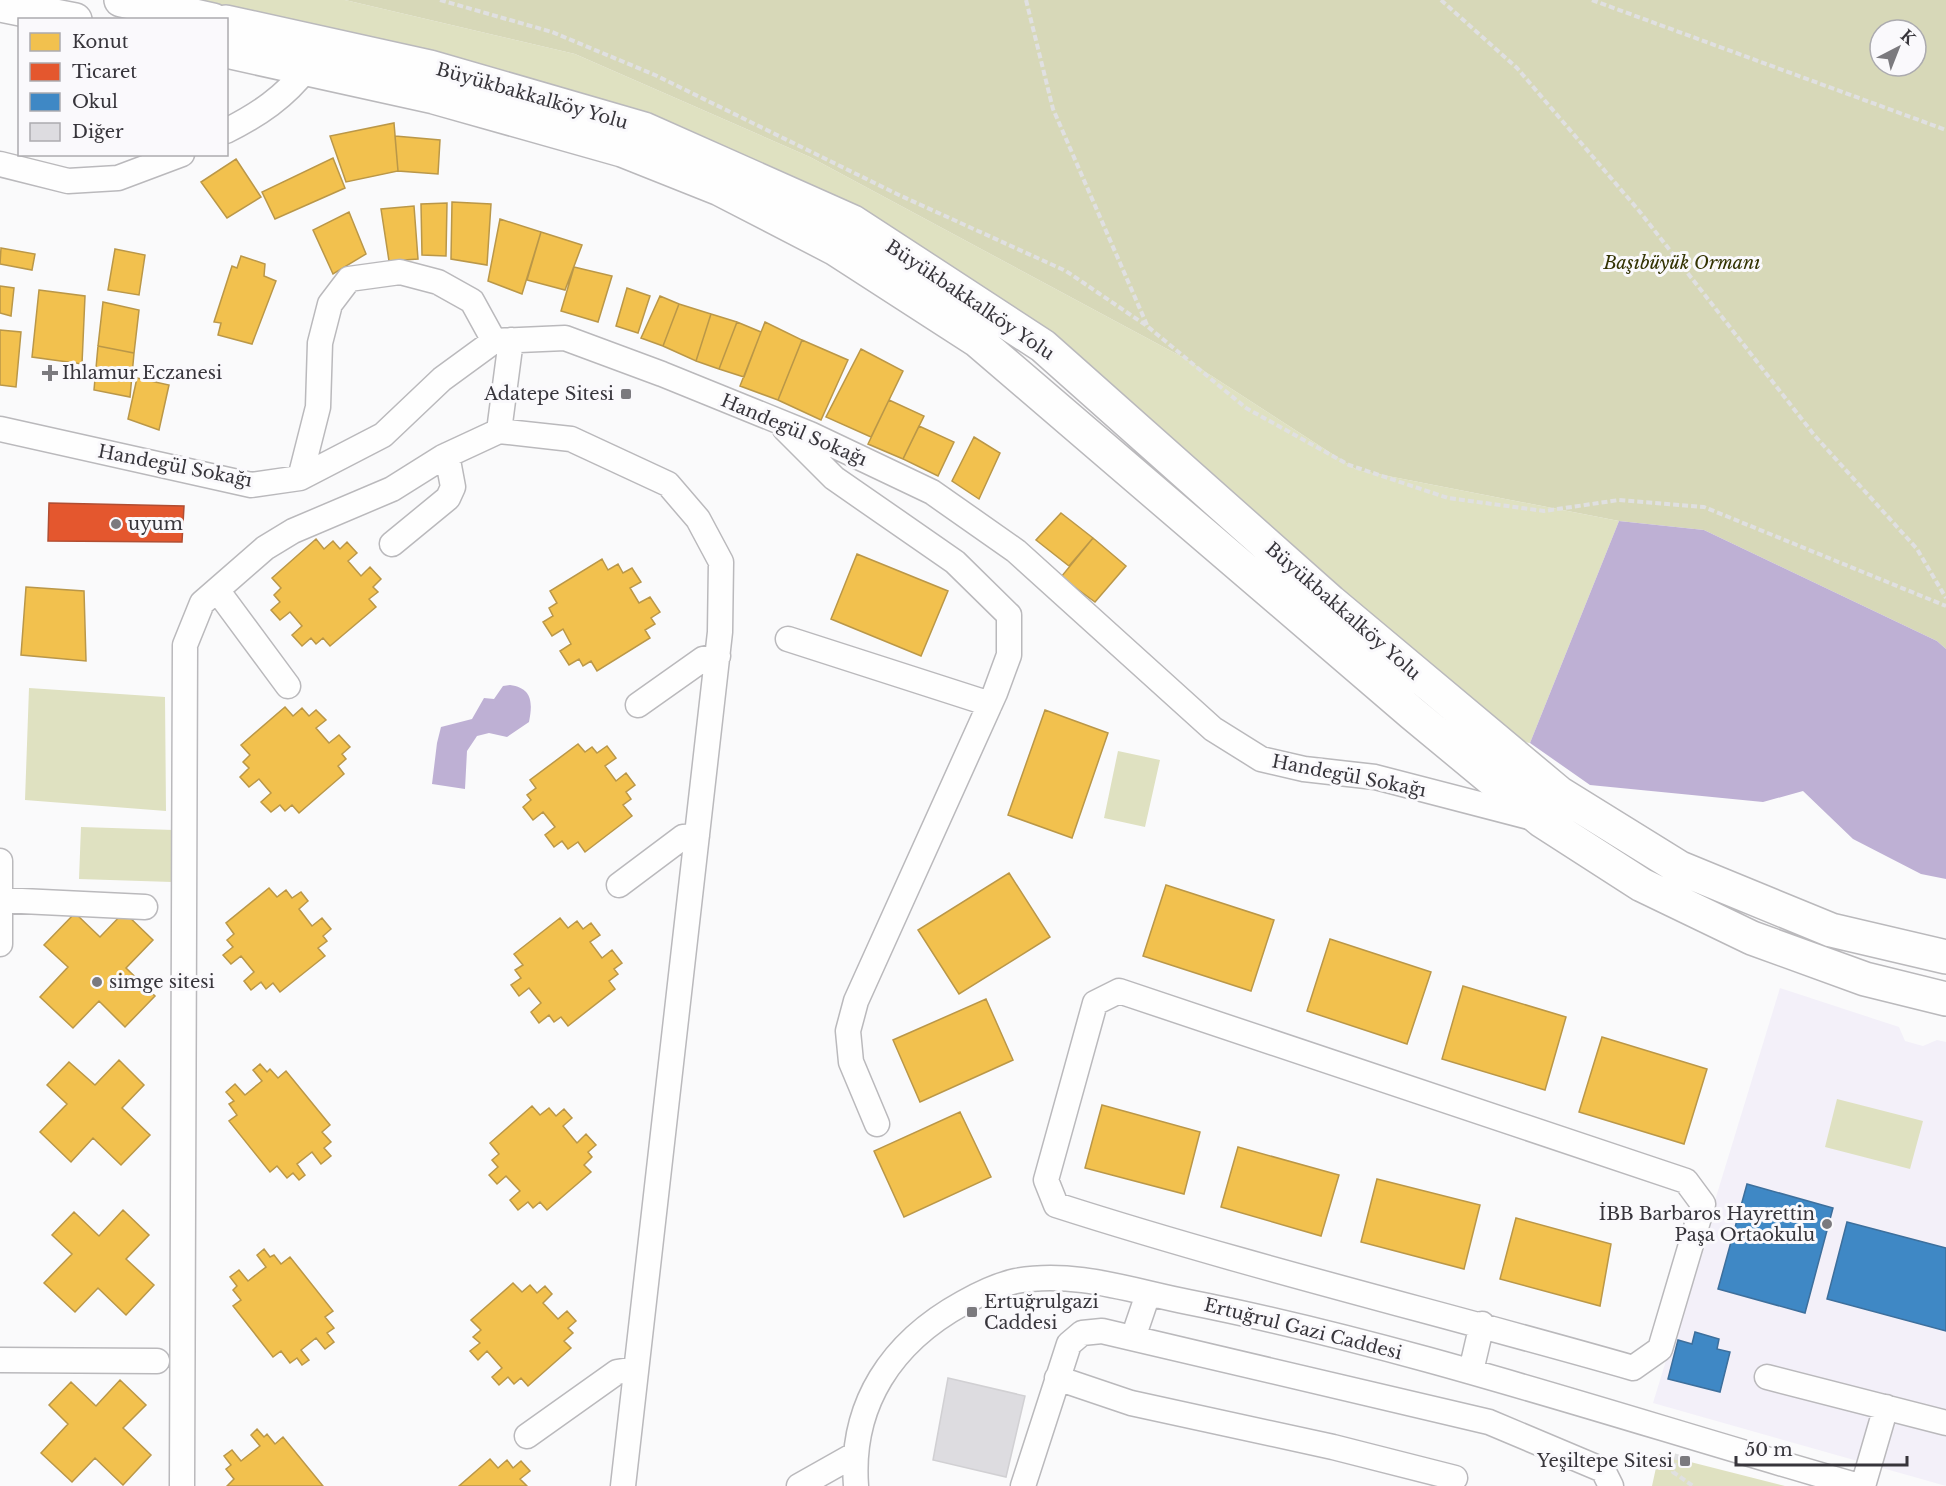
<svg xmlns="http://www.w3.org/2000/svg" width="1946" height="1486" font-family="'Libre Baskerville',serif">
  <style>
    .built { fill: #f3f0f9 }
    .green { fill: #dfe1c1 }
    .forest { fill: #d7d8b8; fill-rule: evenodd }
    .water { fill: #beb0d4 }
    .homes { fill: #f2c14e; stroke: #ba9748; stroke-width: 1.5 }
    .shops { fill: #e4572e; stroke: #b04d32; stroke-width: 1.5 }
    .schools { fill: #3f88c5; stroke: #3d6f9c; stroke-width: 1.5 }
    .building { fill: #dddce0; stroke: #d1d0d3; stroke-width: 1.5 }
    .lines { fill: none; stroke-linecap: round; stroke-linejoin: round }
    .minor-casing { stroke: #bab9bc; stroke-width: 27 }
    .highway-casing { stroke: #bab9bc; stroke-width: 36 }
    .path { stroke: #e0e0e1; stroke-width: 4; stroke-dasharray: 6 3; stroke-linecap: butt }
    .minor { stroke: #fefefe; stroke-width: 24 }
    .highway { stroke: #fefefe; stroke-width: 33 }
    .poi-dot { fill: #7b7a7e; stroke: #faf9fc; stroke-width: 2 }
    .labels { text-anchor: middle; dominant-baseline: central; stroke-width: 6; stroke-linejoin: round; paint-order: stroke }
    .street-label { font-size: 18px; fill: #37353b; stroke: #faf9fc }
    .park-label { font-size: 18px; font-style: italic; fill: #333303; stroke: #faf9fc }
    .poi-label { font-size: 18px; fill: #37353b; stroke: #faf9fc; text-anchor: start }
  </style>
  <rect width="100%" height="100%" fill="#fafafb"/>
  <!-- built -->
  <path class="built" d="M1780,988L1899,1027L1905,1041L1923,1046L1937,1040L1946,1042V1486L1653,1403Z"/>
  <!-- green -->
  <path class="green" d="M191,0H345L575,54L810,157L1184,358L1357,470L1619,521L1530,743L1510,740L929,263L306,24Z
    M29,688L165,697L166,811L25,800Z
    M1118,751L1160,760L1145,827L1104,818Z
    M81,827L174,830L172,882L79,879Z
    M1837,1099L1923,1121L1910,1169L1825,1147Z
    M1659,1454L1785,1486H1652Z"/>
  <!-- forest -->
  <path class="forest" d="M345,0H1946V649L1937,641L1704,530L1619,521L1357,470L1184,358L810,157L575,54ZM1880,30H1916V66H1880Z"/>
  <!-- water -->
  <path class="water" d="M1619,521L1704,530L1937,641L1946,649V879L1921,874L1853,839L1803,791L1763,802L1590,785L1530,743Z
    M510,685C532,688 533,702 529,722L507,737L489,733L477,736L467,751L465,789L432,784L437,743L441,727L472,719L484,698L494,699L503,686Z"/>
  <!-- homes -->
  <path class="homes" d="M394,123L398,171L346,182L330,136Z
    M395,136L440,140L438,174L398,171Z
    M333,158L345,188L275,219L262,192Z
    M236,159L261,197L227,218L201,182Z
    M452,202L491,204L487,265L451,259Z
    M447,203L446,256L422,255L421,204Z
    M414,206L418,259L389,261L381,209Z
    M349,212L366,254L333,274L313,230Z
    M500,219L541,232L522,294L488,281Z
    M541,232L582,245L565,290L527,280Z
    M1,248L35,254L32,270L0,264Z
    M115,249L145,255L139,295L108,290Z
    M241,256L265,264L264,276L276,281L252,344L218,335L221,323L214,322L232,266L237,268Z
    M574,267L612,276L598,322L561,311Z
    M0,286L14,288L11,316L0,313Z
    M627,288L650,296L638,333L616,326Z
    M39,290L85,296L82,364L32,357Z
    M660,296L679,304L663,346L641,338Z
    M103,302L139,310L134,353L98,346Z
    M679,304L711,314L696,361L663,346Z
    M711,314L737,322L719,369L696,361Z
    M737,322L761,332L744,377L719,369Z
    M765,322L802,340L778,400L740,386Z
    M0,330L21,332L16,387L0,385Z
    M802,340L848,360L821,420L778,400Z
    M98,346L134,353L130,397L94,390Z
    M861,349L903,371L871,437L826,417Z
    M137,378L169,385L159,430L128,419Z
    M889,400L924,416L903,459L868,444Z
    M919,426L954,442L938,476L903,459Z
    M974,437L1000,453L979,499L952,481Z
    M1061,513L1093,538L1069,566L1036,540Z
    M1093,538L1126,566L1095,602L1061,577Z
    M316,539L324,549L333,541L340,549L347,542L357,553L348,561L361,576L370,567L381,579L373,587L378,592L369,599L376,607L330,646L323,638L316,644L311,638L302,646L292,635L302,626L290,612L280,620L271,610L280,602L274,595L281,588L272,578Z
    M857,554L948,591L921,656L831,619Z
    M602,559L608,570L618,564L623,573L632,568L641,582L630,588L639,603L650,597L660,612L651,618L655,624L645,630L650,638L597,671L591,661L583,666L579,659L569,665L560,651L571,644L563,629L552,636L543,622L553,616L549,608L557,603L550,591Z
    M26,587L84,591L86,661L21,655Z
    M285,707L293,716L302,708L309,716L316,710L326,720L316,728L329,743L339,735L350,747L342,754L346,759L338,766L344,774L299,813L292,805L285,811L280,805L271,812L261,802L271,793L259,779L249,787L240,777L249,768L243,762L250,755L241,745Z
    M1045,710L1108,733L1072,838L1008,815Z
    M578,744L585,752L592,747L597,753L607,746L616,758L605,766L616,781L626,773L635,785L626,792L631,799L623,805L632,816L585,852L578,842L568,849L562,841L554,847L545,835L555,827L543,812L533,820L523,807L531,800L527,795L536,788L530,780Z
    M1009,873L1050,937L959,994L918,930Z
    M1166,885L1274,920L1251,991L1143,956Z
    M269,888L277,897L286,890L292,898L301,892L308,901L299,909L312,926L322,918L331,929L323,936L327,941L318,948L325,956L280,992L273,983L266,989L261,982L251,990L244,981L254,972L241,956L231,964L223,955L233,947L227,940L234,934L226,923Z
    M124,912L153,940L126,968L155,996L125,1027L99,1001L73,1028L40,997L68,967L44,945L75,913L100,937Z
    M560,918L568,928L577,921L583,929L591,923L600,935L590,942L602,958L612,950L622,963L614,969L618,974L609,981L615,989L568,1026L561,1017L554,1022L549,1015L539,1023L531,1012L541,1003L529,988L519,996L511,985L521,978L515,970L523,965L514,954Z
    M1330,939L1431,972L1407,1044L1307,1011Z
    M1463,986L1566,1017L1545,1090L1442,1059Z
    M986,999L1013,1060L920,1102L893,1040Z
    M1602,1037L1707,1069L1684,1144L1579,1112Z
    M119,1060L144,1085L122,1108L150,1135L121,1165L93,1138L71,1162L40,1132L67,1104L47,1085L69,1062L95,1085Z
    M260,1064L267,1072L270,1069L278,1078L286,1071L330,1125L322,1132L331,1142L324,1148L331,1156L321,1164L312,1152L297,1164L305,1175L299,1180L293,1173L287,1178L277,1166L270,1172L229,1121L237,1115L229,1104L234,1101L226,1092L235,1084L245,1095L262,1081L253,1070Z
    M1102,1105L1200,1132L1184,1194L1085,1168Z
    M532,1106L540,1115L549,1108L556,1116L564,1109L572,1118L563,1126L577,1143L586,1134L596,1145L588,1152L592,1157L584,1165L591,1172L547,1210L540,1202L533,1208L528,1202L518,1210L510,1200L520,1191L506,1176L497,1184L489,1175L498,1167L492,1160L499,1154L490,1143Z
    M960,1112L991,1177L904,1217L874,1151Z
    M1238,1147L1339,1175L1321,1236L1221,1207Z
    M1377,1179L1480,1205L1464,1269L1361,1242Z
    M123,1210L149,1235L126,1259L154,1285L126,1315L98,1288L75,1312L44,1283L72,1254L52,1235L74,1212L99,1236Z
    M1516,1218L1611,1244L1600,1306L1500,1279Z
    M264,1249L270,1257L274,1255L281,1264L290,1257L333,1311L325,1317L334,1328L327,1333L334,1342L325,1349L316,1338L301,1350L309,1360L302,1365L297,1358L290,1363L281,1351L273,1357L233,1306L241,1300L233,1290L237,1286L230,1277L239,1270L248,1281L266,1267L257,1255Z
    M513,1283L522,1292L530,1285L537,1293L545,1286L552,1294L543,1303L558,1319L567,1311L576,1321L568,1328L573,1333L564,1341L571,1348L528,1386L521,1378L514,1384L508,1377L499,1385L492,1377L502,1368L487,1351L478,1360L470,1351L480,1343L473,1337L481,1330L471,1320Z
    M120,1380L146,1405L123,1428L151,1455L123,1485L95,1458L72,1482L41,1453L68,1424L49,1405L71,1382L96,1406Z
    M257,1429L264,1437L267,1434L275,1444L283,1437L323,1486H227L234,1479L226,1469L231,1465L224,1456L232,1450L241,1461L260,1446L251,1435Z
    M490,1459L498,1468L507,1460L513,1468L521,1461L530,1471L520,1479L527,1486H459Z"/>
  <!-- shops -->
  <path class="shops" d="M49,503L184,506L182,542L48,541Z"/>
  <!-- schools -->
  <path class="schools" d="M1747,1184L1833,1208L1805,1313L1718,1289Z
    M1847,1222L1946,1248V1331L1827,1299Z
    M1695,1332L1719,1339L1717,1349L1730,1352L1720,1392L1668,1379L1678,1340L1692,1344Z"/>
  <!-- building -->
  <path class="building" d="M948,1378L1025,1396L1006,1477L933,1460Z"/>
  <g class="lines">
    <defs>
      <path id="minor" d="M226,131C258,115 285,97 307,68
        M0,164L68,181L118,178L182,154
        M0,429L251,485L300,478L383,435L442,379L494,341L565,338L662,374L810,434L932,492L1016,551L1213,729L1261,759L1304,769L1375,777L1533,818
        M785,429L834,478L955,562L1009,615V655L995,693L856,1001L848,1031L851,1062L877,1124
        M499,431L511,340
        M300,478L318,407L320,343L330,304L349,279L400,272L438,282L472,301L494,341
        M392,544L448,498L453,487L447,455
        M217,590L288,686
        M788,639L990,704
        M638,705L703,659L718,656
        M0,861V944
        M619,885L683,837L697,836
        M1,900L145,907
        M1119,991L1686,1181L1703,1204L1660,1349L1633,1368C1441,1313 1246,1266 1056,1205L1046,1180L1095,1003Z
        M1133,1338L1148,1294
        M0,1360L157,1361
        M1471,1371L1482,1324
        M1767,1377L1946,1423
        M1057,1378L1131,1403L1333,1447L1455,1478
        M527,1436L617,1372L636,1369
        M182,1486L185,645L202,603L265,548L293,531L392,489L443,457L499,431L571,439L668,484L698,519L721,562L720,632L623,1486
        M799,1486L854,1455
        M856,1486C850,1404 892,1342 963,1303C979,1294 998,1285 1016,1281C1074,1270 1132,1291 1188,1302C1415,1347 1636,1423 1859,1486
        M1023,1486L1069,1344L1082,1333L1102,1331L1489,1422L1603,1470L1611,1486
        M1863,1486L1886,1407"/>
      <path id="highway" d="M121,0L213,20
        M0,5L75,20
        M226,22L430,67L644,129L853,222L1043,346L1331,602L1559,793L1680,868L1831,930L1946,957
        M226,51L434,97L622,150L720,189L834,248L978,341L1413,714L1541,820L1642,885L1752,938L1865,979L1946,999"/>
    </defs>
    <!-- minor casing -->
    <use href="#minor" class="minor-casing"/>
    <!-- highway casing -->
    <use href="#highway" class="highway-casing"/>
    <!-- path -->
    <path class="path" d="M440,0L552,32L655,75L899,195L1066,271L1147,326L1246,408L1349,465L1448,498L1544,511L1619,500L1704,507L1946,606
      M1026,0L1053,109L1147,325
      M1441,0L1517,68L1640,212L1815,436L1917,549L1946,598
      M1592,0L1946,130
      M1677,1454L1673,1472L1693,1486"/>
    <!-- minor -->
    <use href="#minor" class="minor"/>
    <!-- highway -->
    <use href="#highway" class="highway"/>
  </g>
  <!-- markers -->
  <g class="poi-dot">
    <path d="M47 364h6v6h6v6h-6v6h-6v-6h-6v-6h6z"/>
    <rect x="620" y="388" width="12" height="12" rx="3"/>
    <circle cx="116" cy="524" r="6"/>
    <circle cx="97" cy="982" r="6"/>
    <circle cx="1827" cy="1224" r="6"/>
    <rect x="966" y="1306" width="12" height="12" rx="3"/>
    <rect x="1679" y="1455" width="12" height="12" rx="3"/>
  </g>
  <g class="labels">
    <!-- street labels -->
    <g class="street-label">
      <text transform="translate(532 96) rotate(16)">Büyükbakkalköy Yolu</text>
      <text transform="translate(970 300) rotate(34)">Büyükbakkalköy Yolu</text>
      <text transform="translate(794 430) rotate(23)">Handegül Sokağı</text>
      <text transform="translate(175 466) rotate(11)">Handegül Sokağı</text>
      <text transform="translate(1343 611) rotate(41)">Büyükbakkalköy Yolu</text>
      <text transform="translate(1349 776) rotate(11)">Handegül Sokağı</text>
      <text transform="translate(1303 1329) rotate(14)">Ertuğrul Gazi Caddesi</text>
    </g>
    <!-- park labels -->
    <g class="park-label">
      <text x="1682" y="263">Başıbüyük Ormanı</text>
    </g>
    <!-- poi labels -->
    <g class="poi-label">
      <text x="62" y="373">Ihlamur Eczanesi</text>
      <text x="614" y="394" text-anchor="end">Adatepe Sitesi</text>
      <text x="128" y="524">uyum</text>
      <text x="109" y="982">simge sitesi</text>
      <text x="1815" y="1214" text-anchor="end">İBB Barbaros Hayrettin<tspan x="1815" dy="21">Paşa Ortaokulu</tspan></text>
      <text x="984" y="1302">Ertuğrulgazi<tspan x="984" dy="21">Caddesi</tspan></text>
      <text x="1673" y="1461" text-anchor="end">Yeşiltepe Sitesi</text>
    </g>
  </g>
  <!-- legend -->
  <rect x="18" y="18" width="210" height="138" fill="#faf9fc" stroke="#acabaf" stroke-width="1.5"/>
  <rect x="30" y="33" width="30" height="18" fill="#f2c14e" stroke="#acabaf" stroke-width="1.5"/>
  <text x="72" y="48" font-size="18" fill="#37353b">Konut</text>
  <rect x="30" y="63" width="30" height="18" fill="#e4572e" stroke="#acabaf" stroke-width="1.5"/>
  <text x="72" y="78" font-size="18" fill="#37353b">Ticaret</text>
  <rect x="30" y="93" width="30" height="18" fill="#3f88c5" stroke="#acabaf" stroke-width="1.5"/>
  <text x="72" y="108" font-size="18" fill="#37353b">Okul</text>
  <rect x="30" y="123" width="30" height="18" fill="#dddce0" stroke="#acabaf" stroke-width="1.5"/>
  <text x="72" y="138" font-size="18" fill="#37353b">Diğer</text>
  <!-- north arrow -->
  <g transform="translate(1898 48) rotate(42)"><circle r="28" fill="#faf9fc" stroke="#acabaf" stroke-width="1.5"/>
  <path d="M0-4.5L10 22L0 15L-10 22Z" fill="#7b7a7e"/>
  <text y="-9" font-size="16" font-weight="bold" text-anchor="middle" fill="#37353b">K</text>
  </g>
  <!-- scale -->
  <path d="M1736 1456v9h171v-9" fill="none" stroke="#37353b" stroke-width="3"/>
  <text x="1745" y="1456" font-size="18" fill="#37353b" stroke="#faf9fc" stroke-width="4.5" paint-order="stroke">50 m</text>
</svg>
